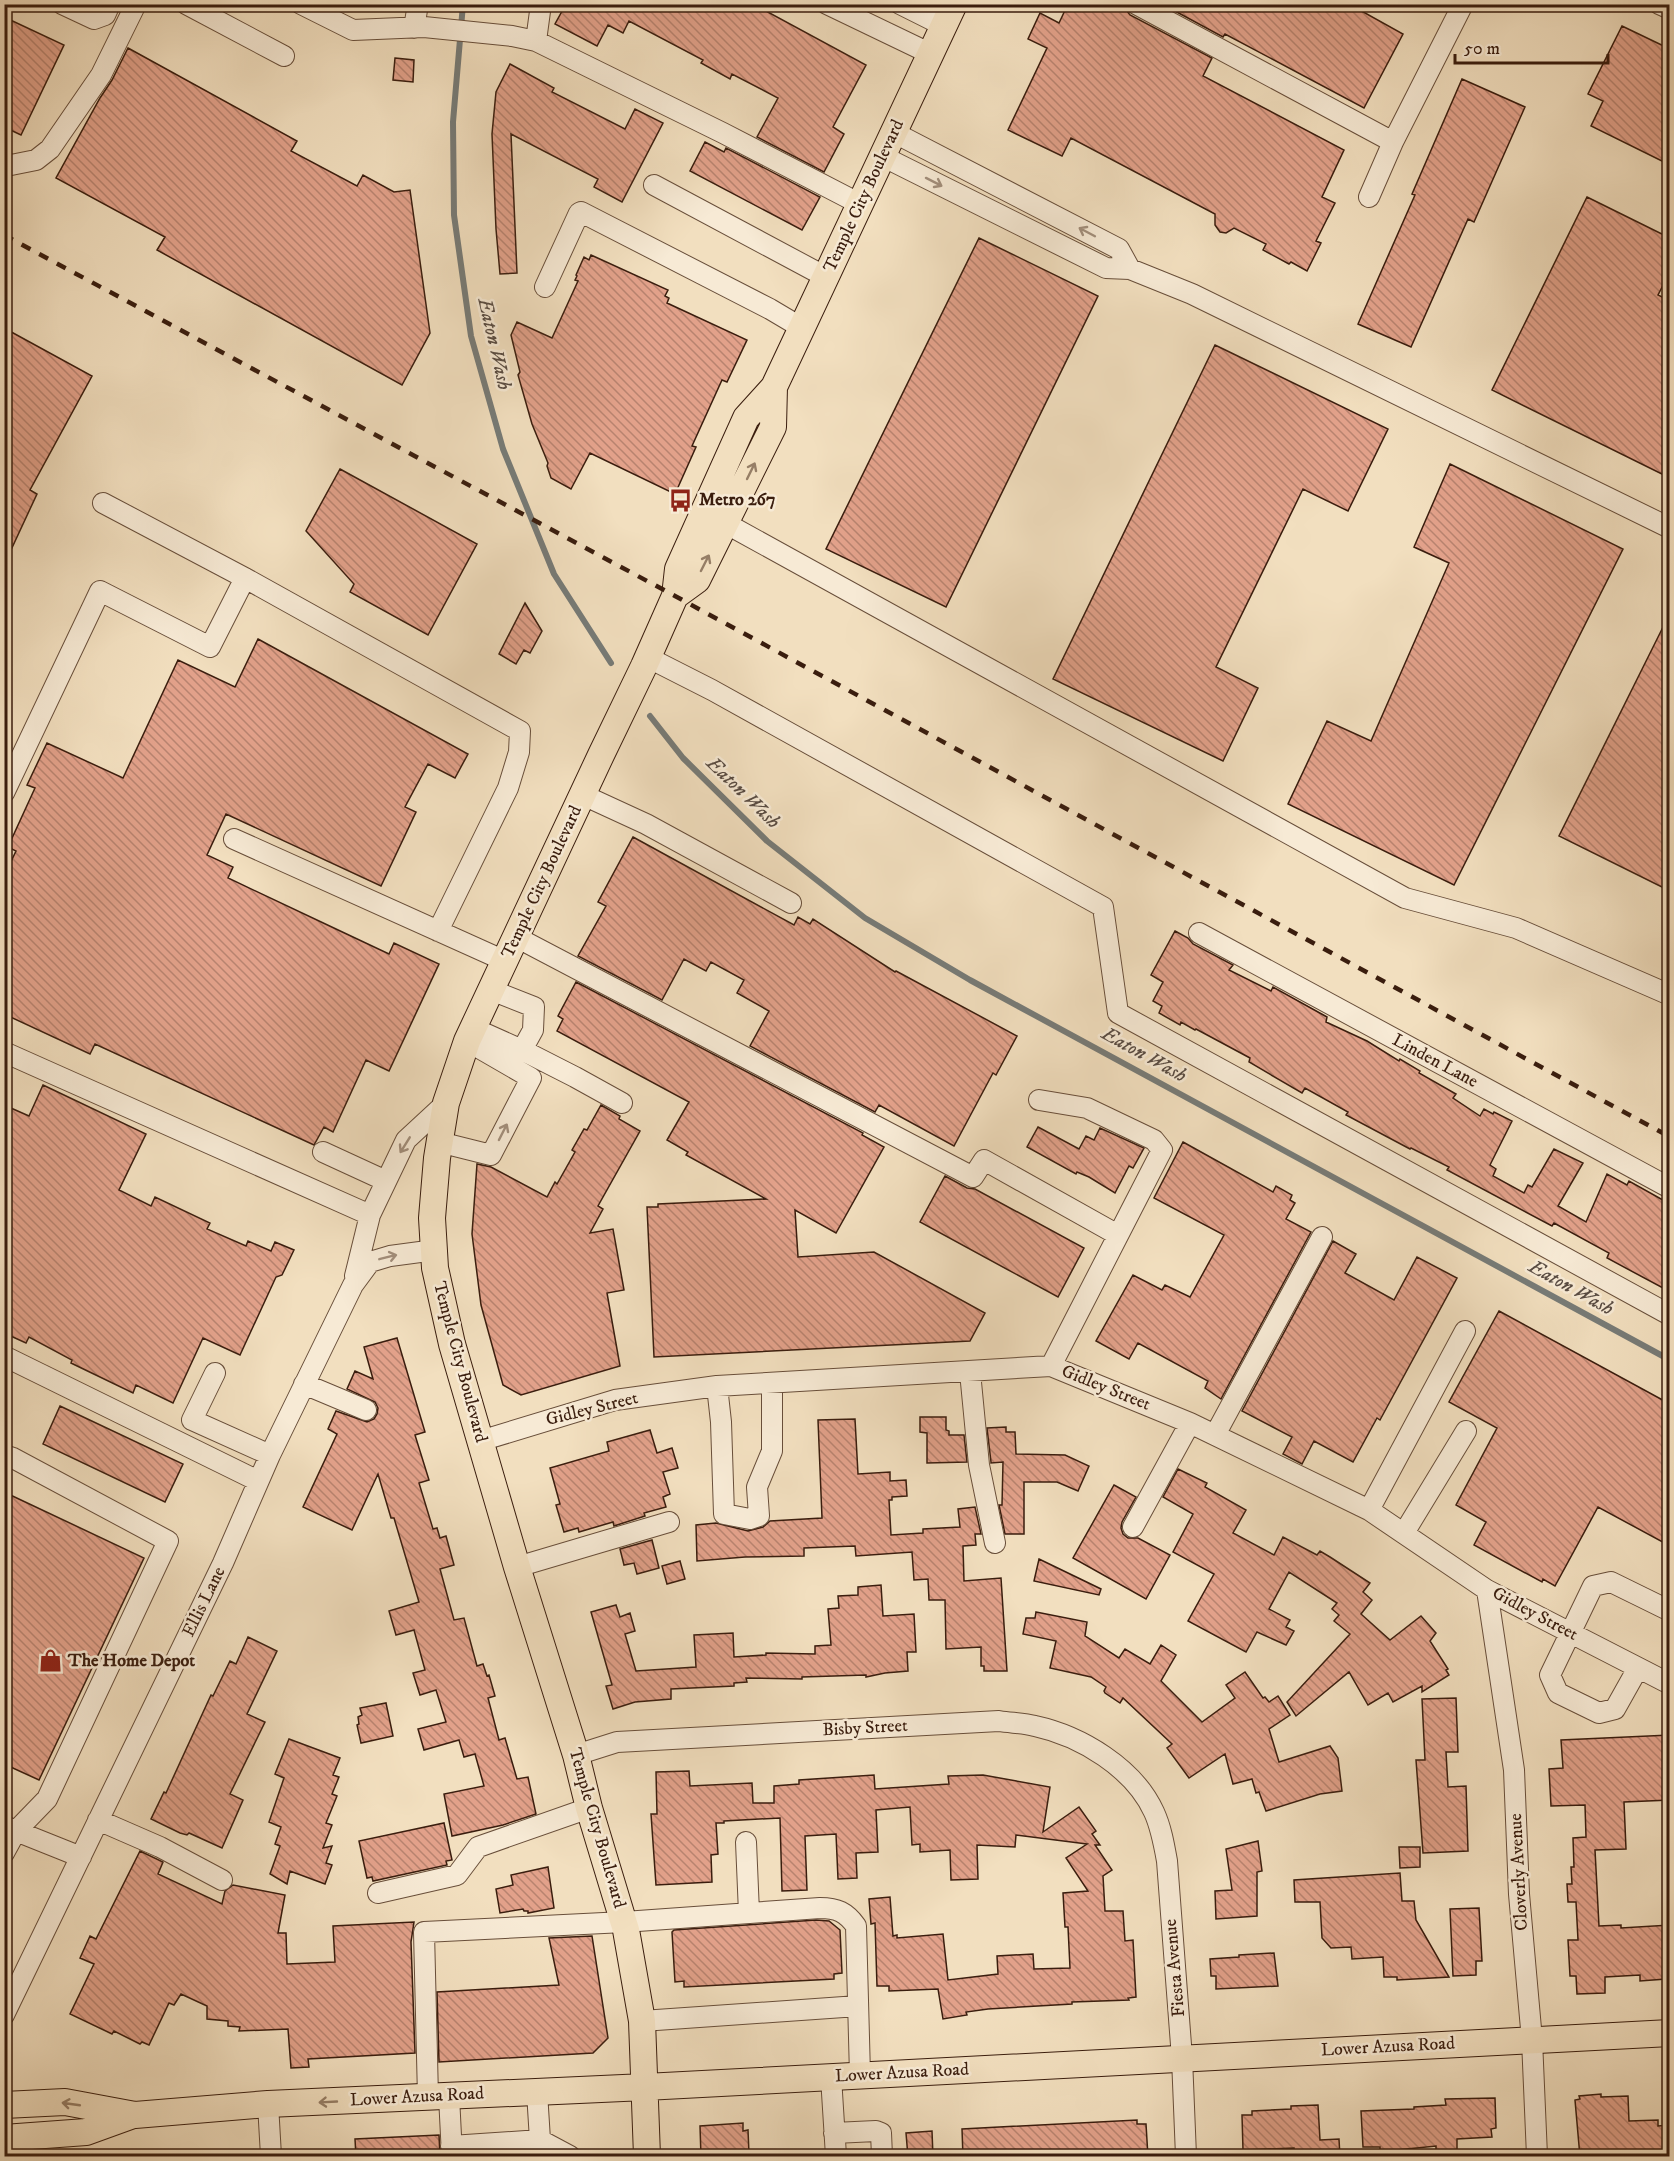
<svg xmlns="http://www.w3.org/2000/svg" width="1674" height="2161" font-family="'IM FELL DW Pica',serif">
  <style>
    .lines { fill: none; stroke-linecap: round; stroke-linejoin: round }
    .stream { stroke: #777b77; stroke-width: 6 }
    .building { fill: url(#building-back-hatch); stroke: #3a1d0e; stroke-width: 1.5 }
    .minor-casing { stroke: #684e3a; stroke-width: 22 }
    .major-casing { stroke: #3a1d0e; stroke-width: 28 }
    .minor { stroke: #f7ead5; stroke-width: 20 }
    .major { stroke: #f2dfbf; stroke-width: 26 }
    .rail { stroke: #3a1d0e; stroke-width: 4.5; stroke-dasharray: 10 10; stroke-linecap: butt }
    .oneway { stroke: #a28e7b }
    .oneway2 { stroke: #967e66 }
    .labels { text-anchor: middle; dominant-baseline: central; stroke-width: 5; stroke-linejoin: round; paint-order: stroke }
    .street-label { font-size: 18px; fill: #3a1d0e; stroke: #f7ead5 }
    .poi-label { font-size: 18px; font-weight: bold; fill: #3a1d0e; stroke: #f7ead5; text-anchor: start }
    .water-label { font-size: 20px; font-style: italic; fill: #594c43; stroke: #f7ead5 }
  </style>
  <defs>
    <pattern id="building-back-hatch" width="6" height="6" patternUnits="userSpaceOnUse" patternTransform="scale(1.5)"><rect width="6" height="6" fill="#e2a18a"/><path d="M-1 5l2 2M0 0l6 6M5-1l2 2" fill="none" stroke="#b8836f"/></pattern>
  </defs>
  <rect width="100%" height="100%" fill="#f2dfbf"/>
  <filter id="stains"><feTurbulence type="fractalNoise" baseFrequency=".00333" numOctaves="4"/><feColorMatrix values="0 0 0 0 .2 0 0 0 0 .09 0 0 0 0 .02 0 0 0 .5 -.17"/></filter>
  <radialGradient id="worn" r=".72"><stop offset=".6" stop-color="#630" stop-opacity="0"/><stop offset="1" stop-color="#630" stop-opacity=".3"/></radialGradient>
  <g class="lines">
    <!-- stream -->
    <path class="stream" d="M463,4L453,122L454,215L471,336L503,449L554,574L611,663
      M650,716L683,758L767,841L865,918L970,980L1670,1360"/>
  </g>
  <!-- building -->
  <path class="building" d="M566,4H753L866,65L833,127L844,134L824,172L757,137L778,98L732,74L730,79L701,63L703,60L629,21L623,33L608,25L597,46L555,24Z
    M1068,4H1124L1126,10L1130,15L1212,58L1203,76L1344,150L1322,197L1335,203L1316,241L1321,243L1307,271L1291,262L1289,264L1263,250L1266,244L1234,228L1226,233L1220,232L1215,225V214L1071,138L1062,156L1008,130L1047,48L1028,39L1040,13L1059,23Z
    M1162,4H1349L1403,34L1364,108L1225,34L1223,37Z
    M4,17L64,45L21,135L4,127Z
    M1622,26L1670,49V165L1591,126L1603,101L1588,94Z
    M128,48L297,141L291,151L357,186L363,175L394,192L410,190L430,333L402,385L157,250L165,237L56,178L100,98L112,80Z
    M395,58L414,60L413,82L393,80Z
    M510,64L554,88L552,92L625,129L635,109L663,123L622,202L594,187L598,179L511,134L517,273L500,274L496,229L492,134L496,92Z
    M1462,79L1525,107L1474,222L1468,219L1411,347L1358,324L1415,195L1412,194Z
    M705,142L724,152L726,148L820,197L802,230L690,171Z
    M1587,197L1670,238V272L1658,295L1670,301V478L1492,390Z
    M979,238L1098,296L946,607L826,549Z
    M591,255L668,290L665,296L669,298L667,303L747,340L727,382L722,380L692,446L696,447L675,494L590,453L571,489L551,478L547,466L548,463L532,424L518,375L520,372L511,335L517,322L552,338L578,281L575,280L577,276L576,275L584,257L589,260Z
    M4,328L92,376L30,490L37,494L4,565Z
    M1215,345L1388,429L1348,511L1303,489L1216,667L1258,688L1223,761L1053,679Z
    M1450,464L1623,549L1454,885L1288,804L1327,721L1371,741L1449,563L1414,547Z
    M340,469L477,544L428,635L350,592L354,584L306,531Z
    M525,603L542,631L530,653L524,650L516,664L499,654Z
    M1670,613V891L1559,836Z
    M258,639L468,754L455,778L428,764L405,807L416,812L381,886L226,814L207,855L233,867L228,878L336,929L389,954L394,943L439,964L389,1071L366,1060L333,1132L324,1127L314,1145L95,1044L90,1054L4,1014V876L16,851L8,847L35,788L27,785L47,743L123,778L178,660L235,687Z
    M633,837L794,925L798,917L810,924L813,919L895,972L896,971L1017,1036L996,1075L993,1073L954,1146L879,1105L875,1112L750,1046L769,1011L737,993L744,980L711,962L706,971L684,959L662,1000L578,956L606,906L598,902Z
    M1175,931L1188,938L1193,944L1233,965L1229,970L1271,991L1273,987L1327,1017L1326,1022L1367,1041L1399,1061L1400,1059L1420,1071L1419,1073L1456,1094L1453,1098L1480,1116L1484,1109L1493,1114L1494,1112L1512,1121L1490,1165L1496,1169L1493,1176L1524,1193L1528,1185L1532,1187L1554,1149L1583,1163L1558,1206L1586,1222L1607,1174L1627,1185L1629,1181L1670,1204V1276L1663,1288L1607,1258L1609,1253L1554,1223L1552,1226L1447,1170L1449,1167L1411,1148L1410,1149L1346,1115L1348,1112L1305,1088L1302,1093L1249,1062L1250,1058L1196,1029L1195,1030L1181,1022L1180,1025L1159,1013L1162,1006L1153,1001L1163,982L1151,975Z
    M576,982L863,1133L862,1135L884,1147L836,1233L795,1210L798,1257L874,1252L985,1313L970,1341L654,1357L647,1207H658V1204L766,1199L686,1155L688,1152L667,1140L689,1102L557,1031L563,1019L558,1016Z
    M43,1085L146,1134L119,1190L151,1206L155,1197L210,1223L207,1229L246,1246L248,1241L271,1251L275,1242L294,1250L282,1275L276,1277L240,1355L203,1338L173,1403L136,1385L133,1393L71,1363L72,1360L29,1337L26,1343L4,1333V1105L29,1116Z
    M601,1105L620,1116L619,1119L640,1131L598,1206L603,1209L590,1233L613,1229L624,1290L607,1293L620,1366L521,1395L503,1385L481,1305L472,1234L477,1164L491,1167L547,1197L555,1182L557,1184L575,1152L572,1150L584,1129L587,1130Z
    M1038,1127L1079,1149L1086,1136L1094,1140L1100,1128L1144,1148L1133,1168L1129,1166L1115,1193L1089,1177L1077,1172L1076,1174L1027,1147Z
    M1183,1142L1273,1192L1276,1186L1292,1195L1290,1200L1295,1203L1286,1219L1311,1232L1221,1399L1205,1388L1208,1381L1138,1343L1129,1359L1096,1341L1133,1275L1162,1290L1165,1285L1190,1297L1224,1235L1154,1198Z
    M945,1176L967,1188L975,1189L1084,1248L1058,1297L920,1222Z
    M1333,1241L1356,1254L1345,1273L1394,1300L1417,1257L1457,1278L1380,1420L1377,1418L1353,1462L1314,1441L1302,1464L1283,1454L1292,1437L1242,1411Z
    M1499,1311L1670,1404V1546L1598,1507L1555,1586L1543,1579L1542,1582L1474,1545L1486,1522L1456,1505L1497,1428L1449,1402Z
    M397,1338L425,1432L415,1435L429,1480L419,1483L433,1529L437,1528L440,1538L446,1536L454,1565L440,1569L454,1620L464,1618L477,1666L483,1664L487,1676L489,1675L495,1696L488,1698L499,1740L505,1738L517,1779L528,1777L536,1814L503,1825L452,1836L444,1794L484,1786L475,1754L464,1757L459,1740L424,1750L418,1729L446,1722L436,1690L420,1695L413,1673L425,1670L414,1630L396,1635L389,1611L419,1602L394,1518H391L378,1474L352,1530L303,1507L337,1434L328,1429L336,1411L367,1422L374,1419L377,1414L378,1408L375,1402L347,1389L355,1371L373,1379L364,1347Z
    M60,1406L183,1464L165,1502L43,1444Z
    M920,1417H946V1430L949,1431V1435H964L967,1462L927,1463V1433L920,1432Z
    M855,1419L858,1474L890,1472V1481L906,1480L907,1496L892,1497V1500H889L891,1535L923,1533V1529L960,1527L958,1509L975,1507L981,1534H975L976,1545L963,1546L964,1581L1001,1578L1007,1671H984V1666H981V1647L946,1649L945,1600H929L928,1579L914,1580L912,1552L856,1556L855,1546L804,1548V1556L745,1557L697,1561L696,1525L716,1523L748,1531L763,1527L770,1521L822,1518L818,1420Z
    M1006,1427V1432H1015L1016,1454L1065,1455L1089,1466L1078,1491L1057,1482H1024V1534H1005L999,1505H1002L1003,1462L991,1463V1462L987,1428Z
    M650,1430L657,1453L672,1448L678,1468L663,1472L670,1494L663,1497L666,1507L644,1513L645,1516L614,1526L613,1522L579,1532L578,1528L564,1532L556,1505L560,1504L550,1468L609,1451L607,1442Z
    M1178,1469L1207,1483L1205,1487L1246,1510L1233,1533L1274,1555L1283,1537L1317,1555L1320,1551L1330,1557L1370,1583L1363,1592L1372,1600L1361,1614L1390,1640L1421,1616L1436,1633L1430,1641L1448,1669L1446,1670L1449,1675L1422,1692V1686L1393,1702L1388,1693L1368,1705L1349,1672L1296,1716L1287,1702L1350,1634L1334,1621L1339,1615L1332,1609L1337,1603L1289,1572L1269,1609L1290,1620L1286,1627L1294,1631L1286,1645L1257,1632L1246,1652L1188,1621L1214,1574L1173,1552L1193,1514L1163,1497Z
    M1114,1485L1136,1497L1122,1522L1121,1528L1123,1534L1128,1538H1138L1170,1555L1146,1599L1073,1558Z
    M4,1492L144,1558L39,1780L4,1764Z
    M652,1540L659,1568L637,1574L634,1563L624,1565L620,1549Z
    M1039,1559L1101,1589L1099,1595L1034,1581Z
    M680,1561L685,1579L667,1584L662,1566Z
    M881,1585L883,1616L914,1614L916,1652H907L908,1671L885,1673L866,1677V1675L802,1677V1679L746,1678L747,1682L734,1683V1686L671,1689V1699L635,1702L613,1709L606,1686L612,1685L591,1612L616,1605L620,1617L630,1613L635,1631L625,1634L636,1671L696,1667L694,1635L733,1633L734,1657L766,1655V1653L815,1654V1646L831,1645L828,1609L839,1608L838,1596L858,1595V1587Z
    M1036,1612L1087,1622L1085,1636L1119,1658L1125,1649L1150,1664L1161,1645L1176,1655L1161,1681L1202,1722L1235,1698L1226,1685L1245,1672L1263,1698L1265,1697L1269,1702L1278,1696L1290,1715L1269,1729L1279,1762L1330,1746L1338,1758L1342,1791L1320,1794L1266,1811L1259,1792L1256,1793L1252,1779L1233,1784L1225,1754L1189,1778L1167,1748L1172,1744L1123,1698L1120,1703L1105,1693L1104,1691L1106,1687L1091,1677L1050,1668L1056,1641L1023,1634L1026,1618H1035Z
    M248,1637L277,1651L247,1714L265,1722L230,1794L243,1800L222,1848L189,1833L187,1835L180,1833L151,1819L164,1792L166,1793L211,1695L213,1696L230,1661L236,1664Z
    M1456,1698L1458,1752H1446L1448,1787L1466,1786L1468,1851L1423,1853L1416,1760H1425L1422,1699Z
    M386,1703L393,1736L361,1743L357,1725L359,1724L358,1717L362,1715L360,1708Z
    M1670,1735V1800L1624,1802L1626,1849L1595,1850L1599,1926L1621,1925V1928L1670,1925V1974H1666V1979L1640,1981V1975L1605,1977V1993L1577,1994L1576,1976H1570L1568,1940H1578L1576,1902H1568L1567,1884H1572L1571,1867H1574L1573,1838L1586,1837L1585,1805L1551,1806L1549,1769L1563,1768L1561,1740Z
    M289,1739L340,1758L333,1775L339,1777L332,1794L337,1796L326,1823L332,1825L323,1848L332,1846L326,1863L332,1865L325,1884L290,1871L287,1884L270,1874L280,1846L275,1844L281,1827L269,1822L284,1778L275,1774Z
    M689,1771L690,1786L752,1783L753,1803H774V1786L799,1784V1780L874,1775L875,1789L949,1784L948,1776L983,1775L1050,1787L1043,1832L1079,1807L1096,1831L1092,1834L1100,1845H1095L1112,1870L1103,1876L1105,1911H1123L1125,1941L1133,1940L1136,1997L1128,1998L1129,2000L1072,2002V2004L988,2009L966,2012L967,2015L943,2019L938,1989L889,1991V1986H877L875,1923L871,1924L869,1899L890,1897L893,1936L897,1935V1938L943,1934L948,1980L998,1974L997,1956L1033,1954L1034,1969L1070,1968L1068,1927H1065L1063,1893L1088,1891L1066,1858L1087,1844L1016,1835L1015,1847L977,1845L978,1879L951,1880L950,1850L920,1852V1844L912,1845L910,1807L876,1810L878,1852L856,1853L857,1878L838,1879L836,1834L805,1836L807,1890L782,1891L780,1818L724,1821V1823H716L718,1854L711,1855L712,1882L656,1885L651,1814H657L656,1772Z
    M444,1823L452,1860L446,1861L447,1865L373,1881L372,1877L367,1878L359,1841Z
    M1258,1841L1262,1871L1257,1872V1916L1216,1919L1215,1891L1232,1890L1226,1849Z
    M1399,1847H1420V1867L1400,1868Z
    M140,1851L163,1862L158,1874L222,1904L225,1891L233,1885L285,1895L278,1933H286L287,1964L335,1962L333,1926L414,1922L411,1942L415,2053L308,2059L309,2067L291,2068L288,2029L239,2031L240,2027L228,2026V2021L207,2019V2006L181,1994L174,2005L169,2003L149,2045L142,2042L140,2044L114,2031L112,2034L70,2014L94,1964L80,1958L90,1936L96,1939Z
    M548,1867L554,1908L528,1913V1911H524L523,1909L500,1913L496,1889L513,1885L511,1875Z
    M1400,1873L1402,1901H1414L1416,1920L1449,1977L1397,1980V1977H1384L1383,1957L1352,1959L1351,1947L1331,1948L1322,1938L1320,1902H1295L1294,1880Z
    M1479,1908L1482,1961H1476V1975L1453,1976L1450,1909Z
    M816,1920L829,1921L840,1930L842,1973L834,1974V1979L684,1987V1981L675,1982L672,1932L674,1930Z
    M592,1936L608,2038L593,2053L439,2062L437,1992L559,1985L549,1938Z
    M1274,1953L1278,1986L1216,1989V1976H1211L1210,1959L1239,1957V1955Z
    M1601,2094V2097L1628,2096L1629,2121L1658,2120V2126L1670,2125V2157H1643V2152L1580,2157L1575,2100L1580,2099L1579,2096Z
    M1495,2098L1496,2128L1491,2129L1492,2137L1457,2139V2151L1436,2153V2146L1397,2150V2157H1380V2147H1363L1361,2111L1414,2109V2107L1446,2105L1445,2099Z
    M1318,2105L1320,2140L1339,2139L1340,2157H1294V2148L1243,2150L1242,2115H1252V2111L1291,2109V2106Z
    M1137,2120V2124H1146L1148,2157H1114V2155L963,2157L962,2129Z
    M743,2123V2131L748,2130L749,2154L743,2155L744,2157H701L700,2126Z
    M932,2131L933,2157H908L906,2133Z
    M439,2135L440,2156L356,2157L355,2139Z"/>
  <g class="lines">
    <defs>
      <path id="minor" d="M62,4L94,19L105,15L110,4
        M186,4L284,56
        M301,4L353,30L424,27L512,36L536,41L723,133L860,204
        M827,4L931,54
        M900,4L944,26
        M1136,4L1393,142
        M1659,4L1670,9
        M414,28L418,4
        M536,41L541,4
        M893,132L1119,249L1130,269
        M882,156L1106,268L1130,269L1192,294L1670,528
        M4,162L11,165L36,160L50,149L101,75L136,4
        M654,185L826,277
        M1369,197L1393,142L1463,4
        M545,287L579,213L581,212L770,309L802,328
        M103,503L245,578L520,731L519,752L508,788L438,931
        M725,523L1405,898L1516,928L1670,995
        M647,657L712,690L1103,907L1118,1013L1670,1315
        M4,793L100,591L210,647L245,578
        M583,795L646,824L791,903
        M234,839L505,961
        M1199,933L1670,1188
        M516,937L973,1177L984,1160L1118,1235
        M473,1028L522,1050L533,1030L534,1007L491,990
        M522,1050L575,1077L622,1103
        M4,1052L370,1215
        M1039,1100L1087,1108L1154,1140L1162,1150L1051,1366
        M439,1142L491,1155L531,1078L467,1041
        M323,1152L386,1181
        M355,1276L370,1215L406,1140L446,1103
        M4,1356L258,1481
        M970,1372L979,1465L995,1543
        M215,1373L192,1420L270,1455
        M304,1384L366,1410
        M717,1386L721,1422L724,1514L750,1519L759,1516L757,1487L772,1451V1383
        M1215,1435L1322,1237
        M480,1441L615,1400L717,1386L1051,1366L1190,1423L1369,1510L1487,1590L1670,1684
        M4,1455L13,1458L168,1541L47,1799L16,1831L4,1826
        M1369,1510L1465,1331
        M1133,1527L1190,1423
        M1404,1533L1466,1431
        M517,1567L669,1522
        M1487,1590L1514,1770L1519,1894L1532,2040L1537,2156
        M1638,1668L1615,1709L1599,1713L1558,1693L1550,1675L1593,1586L1611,1582L1670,1611
        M576,1755L617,1742L999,1721C1011,1723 1023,1723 1035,1726C1081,1736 1134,1768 1154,1812C1161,1827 1164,1844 1167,1861L1182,2058L1186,2156
        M98,1820L160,1847L222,1880
        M746,1842L749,1913
        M4,1853L16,1831L81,1857
        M378,1893L457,1875L478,1847L589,1808
        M4,2015L223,1563L270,1455L353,1285L370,1262L390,1256L435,1250
        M642,2021L858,2006
        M831,2077L836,2156
        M449,2096L452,2156
        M428,2097L424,1932L624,1922L820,1908C837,1908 846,1912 856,1926L860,2075
        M268,2104L271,2156
        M834,2133L876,2131L881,2133L882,2156
        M540,2140L570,2156
        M451,2146L540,2140L537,2092"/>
      <path id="major" d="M675,596L697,580L773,427L774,387
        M4,2105L65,2102L135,2115L268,2104L645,2087L1670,2033
        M4,2138L86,2132L133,2115
        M647,2156L642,2021L626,1930L589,1808L576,1755L517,1567L452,1344L435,1268L432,1218L437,1158L446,1103L467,1041L601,755L644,666L675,596L678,569L746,418L774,387L954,4"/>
    </defs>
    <!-- minor casing -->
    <use href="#minor" class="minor-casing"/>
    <!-- major casing -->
    <use href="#major" class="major-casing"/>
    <!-- minor -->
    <use href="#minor" class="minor"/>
    <!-- major -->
    <use href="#major" class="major"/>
    <!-- rail -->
    <path class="rail" d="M4,235L675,596L1670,1137"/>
  </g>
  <!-- one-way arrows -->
  <defs><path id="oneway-shaft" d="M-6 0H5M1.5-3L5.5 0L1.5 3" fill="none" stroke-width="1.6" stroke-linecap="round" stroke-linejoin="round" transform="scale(1.5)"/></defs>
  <g class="oneway">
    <use href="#oneway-shaft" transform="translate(934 182) rotate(27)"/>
    <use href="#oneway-shaft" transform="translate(1087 232) rotate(-152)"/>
    <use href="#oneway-shaft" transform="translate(503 1132) rotate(-63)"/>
    <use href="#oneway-shaft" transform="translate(405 1145) rotate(122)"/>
    <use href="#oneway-shaft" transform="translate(388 1257) rotate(-14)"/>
  </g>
  <g class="oneway2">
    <use href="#oneway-shaft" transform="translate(751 471) rotate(-64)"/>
    <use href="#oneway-shaft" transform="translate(705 563) rotate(-63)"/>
    <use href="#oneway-shaft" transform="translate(328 2102) rotate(177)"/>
    <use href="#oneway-shaft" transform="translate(71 2104) rotate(-172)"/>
  </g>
  <!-- icons -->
  <defs>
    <symbol id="bus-bare" viewBox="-9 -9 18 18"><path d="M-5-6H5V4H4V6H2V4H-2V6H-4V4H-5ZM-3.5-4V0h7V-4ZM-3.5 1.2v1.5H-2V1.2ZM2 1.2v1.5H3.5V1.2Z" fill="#8f2418" stroke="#f7ead5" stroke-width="2.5" paint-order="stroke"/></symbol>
    <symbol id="shop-bare" viewBox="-9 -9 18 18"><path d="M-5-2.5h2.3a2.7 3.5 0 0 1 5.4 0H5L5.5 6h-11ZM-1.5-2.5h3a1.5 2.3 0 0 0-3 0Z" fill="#8f2418" stroke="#f7ead5" stroke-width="2.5" paint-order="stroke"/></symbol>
  </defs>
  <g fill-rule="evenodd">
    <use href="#bus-bare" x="664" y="484" width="33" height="33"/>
    <use href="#shop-bare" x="34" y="1644" width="33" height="33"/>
  </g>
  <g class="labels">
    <!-- street labels -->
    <g class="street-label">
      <text transform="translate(864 196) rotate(-65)">Temple City Boulevard</text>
      <text transform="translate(542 882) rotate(-65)">Temple City Boulevard</text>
      <text transform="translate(1435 1061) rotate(28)">Linden Lane</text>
      <text transform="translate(460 1362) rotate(75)">Temple City Boulevard</text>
      <text transform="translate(1106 1388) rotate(22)">Gidley Street</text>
      <text transform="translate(592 1409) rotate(-14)">Gidley Street</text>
      <text transform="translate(204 1602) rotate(-64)">Ellis Lane</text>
      <text transform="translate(1535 1614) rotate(28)">Gidley Street</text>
      <text transform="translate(865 1728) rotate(-3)">Bisby Street</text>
      <text transform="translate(597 1828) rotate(74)">Temple City Boulevard</text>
      <text transform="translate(1519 1872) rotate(-93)">Cloverly Avenue</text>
      <text transform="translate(1175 1968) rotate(-95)">Fiesta Avenue</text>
      <text transform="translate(1388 2047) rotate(-3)">Lower Azusa Road</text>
      <text transform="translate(902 2073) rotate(-3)">Lower Azusa Road</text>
      <text transform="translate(417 2097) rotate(-3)">Lower Azusa Road</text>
    </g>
    <!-- poi labels -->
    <g class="poi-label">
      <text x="699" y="500">Metro 267</text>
      <text x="68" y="1661">The Home Depot</text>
    </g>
    <!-- water labels -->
    <g class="water-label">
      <text transform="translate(494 344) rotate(77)">Eaton Wash</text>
      <text transform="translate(743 793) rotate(44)">Eaton Wash</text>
      <text transform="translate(1144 1055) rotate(29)">Eaton Wash</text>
      <text transform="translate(1571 1288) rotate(29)">Eaton Wash</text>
    </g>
  </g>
  <!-- margin -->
  <rect width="1674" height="2161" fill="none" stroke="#f2dfbf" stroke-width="24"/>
  <rect x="6" y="6" width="1662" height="2149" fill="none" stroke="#3a1d0e" stroke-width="3"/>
  <rect x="12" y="12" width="1650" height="2137" fill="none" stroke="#3a1d0e" stroke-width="1.5"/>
  <!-- scale -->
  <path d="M1455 54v9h153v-9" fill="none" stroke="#3a1d0e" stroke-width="3"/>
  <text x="1464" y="54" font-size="18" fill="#3a1d0e" stroke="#f7ead5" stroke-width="4.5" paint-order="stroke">50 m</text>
  <rect width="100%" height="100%" filter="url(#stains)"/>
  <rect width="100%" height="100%" fill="url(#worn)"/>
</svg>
